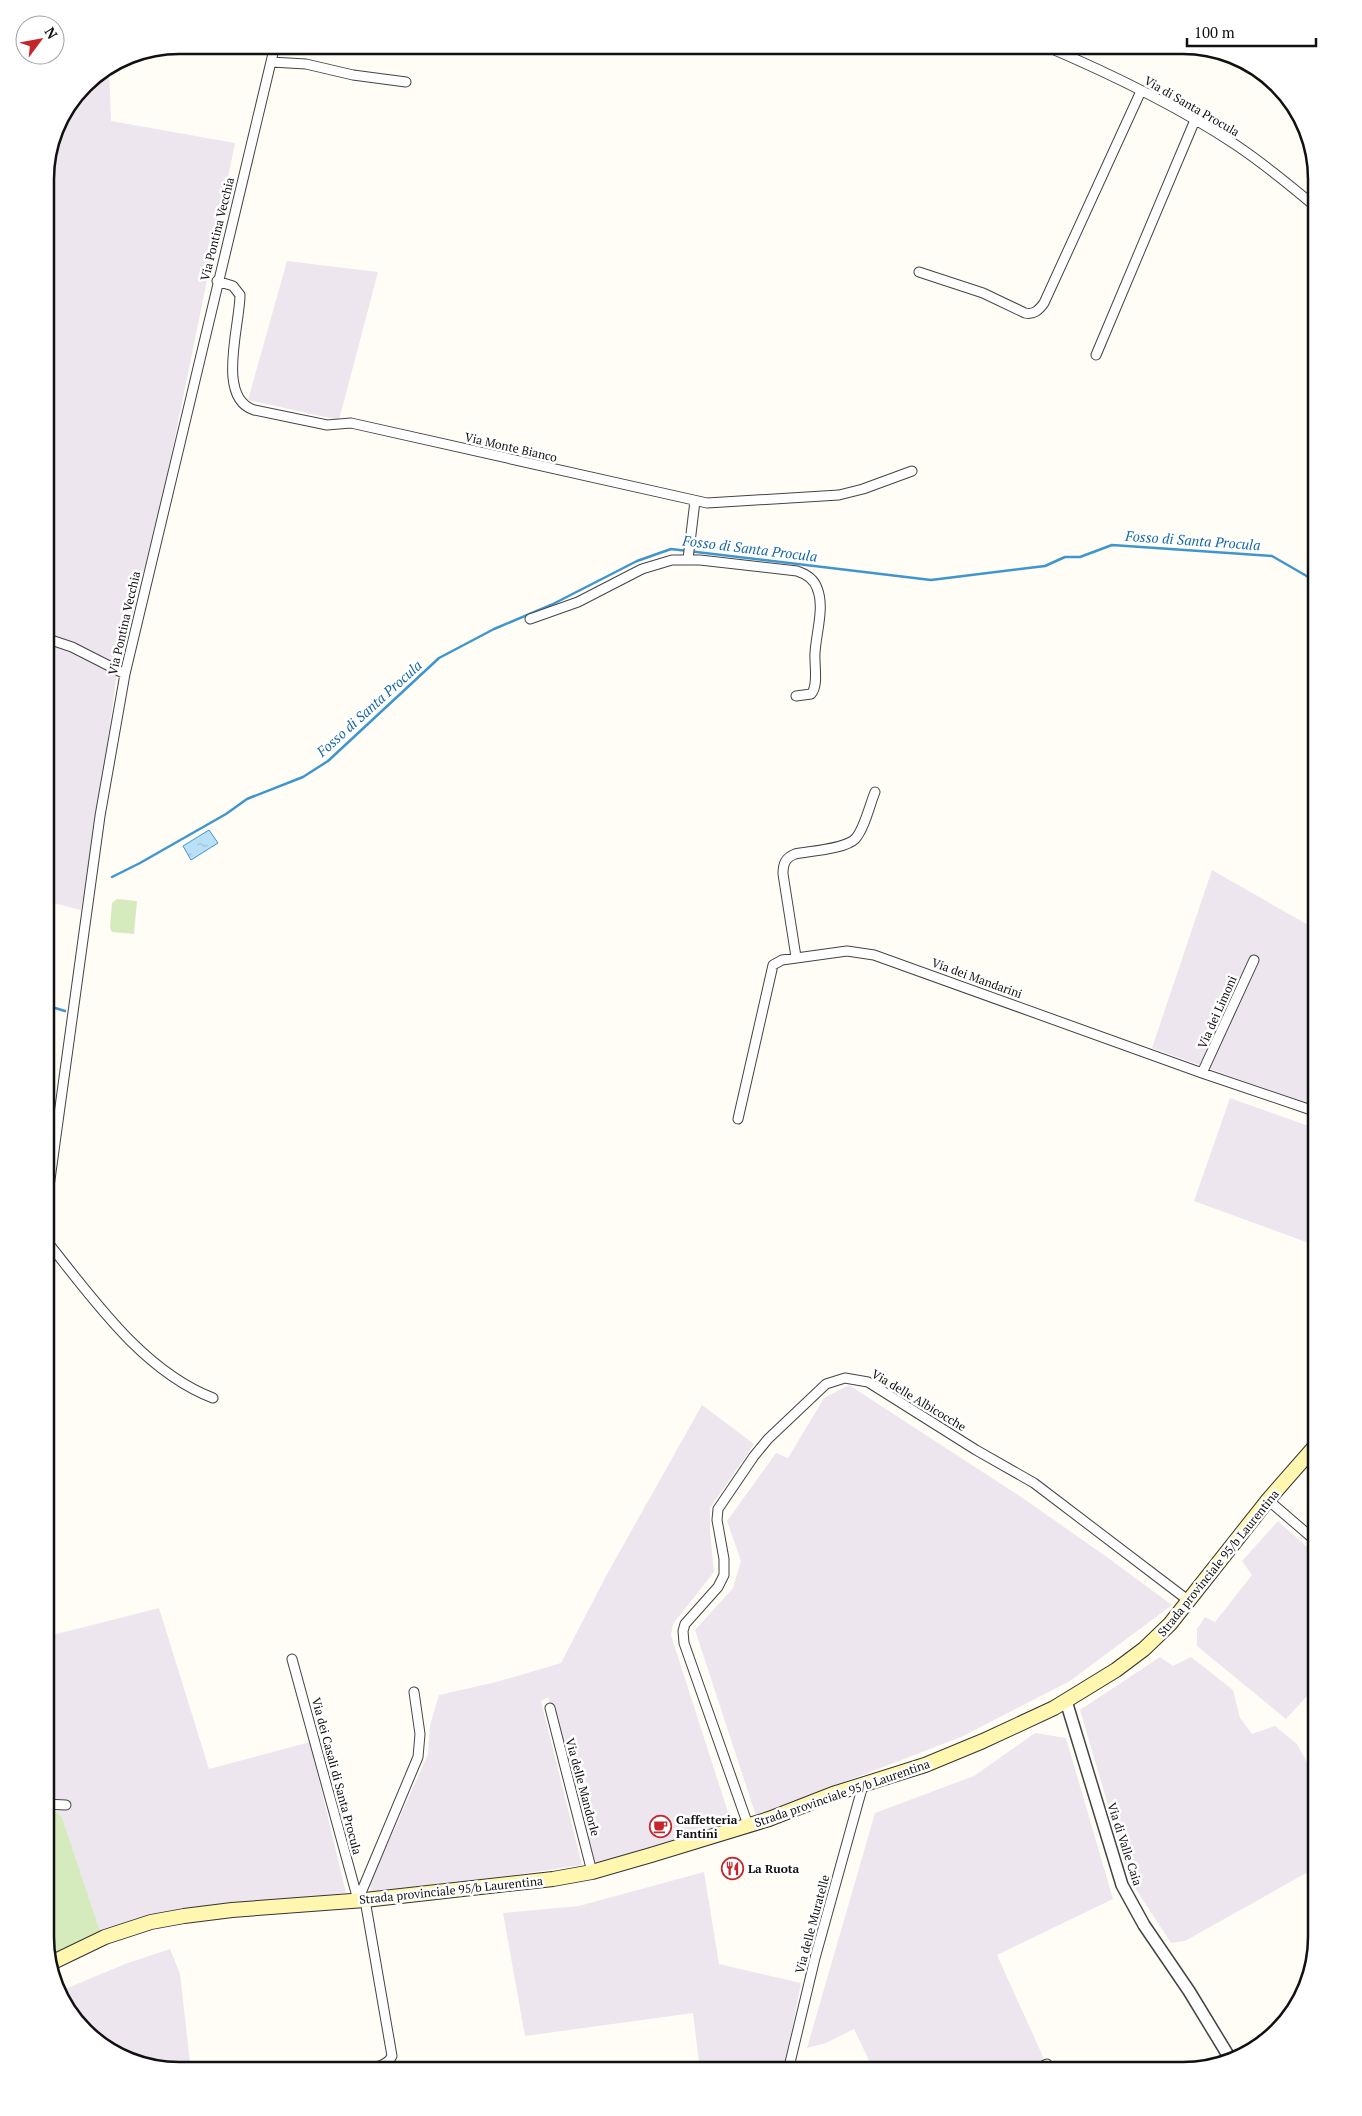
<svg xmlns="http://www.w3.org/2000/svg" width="1362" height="2116" font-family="'PT Serif',serif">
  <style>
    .industrial { fill: #eee6ef }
    .grass { fill: #d5ebbd }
    .water { fill: url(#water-ripples); stroke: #3f96cf }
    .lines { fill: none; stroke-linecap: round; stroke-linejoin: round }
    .stream { stroke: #3f96cf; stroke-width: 2.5 }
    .minor-casing { stroke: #444; stroke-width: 11 }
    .tertiary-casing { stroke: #444; stroke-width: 14 }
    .secondary-casing { stroke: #333; stroke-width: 16 }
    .minor { stroke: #fff; stroke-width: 9 }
    .tertiary { stroke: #fff; stroke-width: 11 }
    .secondary { stroke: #fff6b0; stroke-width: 14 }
    .labels { text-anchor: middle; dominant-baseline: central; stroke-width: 5; stroke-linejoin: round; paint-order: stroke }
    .street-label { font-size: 12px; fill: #111; stroke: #fff }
    .poi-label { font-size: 12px; font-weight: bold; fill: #111; stroke: #fff; text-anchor: start }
    .water-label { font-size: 14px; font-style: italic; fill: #1768a6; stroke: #fff }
    .rim { fill: none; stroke: #111; stroke-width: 2.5 }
  </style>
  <defs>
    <pattern id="water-ripples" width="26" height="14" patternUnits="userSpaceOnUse" patternTransform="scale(1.25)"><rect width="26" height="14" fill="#b9e0f7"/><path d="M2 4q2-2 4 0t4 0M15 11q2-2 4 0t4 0" fill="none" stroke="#9ebfd3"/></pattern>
  </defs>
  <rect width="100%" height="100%" fill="#fffdf5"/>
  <!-- industrial -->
  <path class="industrial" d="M109,68L111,121L235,143L164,491L116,679L102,785L81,910L45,901V171L59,120L85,84Z
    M287,261L378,272L339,420L248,400Z
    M1212,870L1317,930V1107L1152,1048Z
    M1230,1098L1317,1129V1246L1194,1201Z
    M849,1385L1024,1499L1104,1555L1172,1605L1070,1681L961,1737L756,1816L695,1630L733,1588L741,1561L727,1521L776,1453L788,1458L824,1398Z
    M702,1405L754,1444L710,1508V1532L714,1572L673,1624L671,1635L734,1831L599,1875L548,1697L541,1701L582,1865L514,1875L371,1892L370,1884L428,1754L430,1725L439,1695L500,1681L561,1663L606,1576Z
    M1278,1521L1317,1556V1685L1286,1719L1197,1646V1629L1205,1617L1215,1622L1252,1575L1242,1561Z
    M159,1608L209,1769L310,1742L346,1893L165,1912L100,1931L62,1817L55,1811L45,1773V1706L54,1696L45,1672V1637Z
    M1160,1657L1173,1666L1191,1657L1233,1690L1240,1718L1252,1734L1275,1726L1297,1744L1317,1781V1867L1185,1941L1171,1943L1130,1880L1080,1710Z
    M1035,1733L1066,1738L1113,1899L997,1955L1049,2070L874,2071L854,2029L826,2043L807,2048L875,1813L974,1776Z
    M704,1872L719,1964L801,1983L784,2071H700L693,2013L525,2036L503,1913L579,1906Z
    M170,1949L180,1974L191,2071H171L105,2049L59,1996L58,1992L125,1964Z"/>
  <!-- grass -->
  <path class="grass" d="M117,899L137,901L134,934L112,932L110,928L112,903Z
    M45,1810L55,1811L62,1817L100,1931L49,1956L45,1937Z"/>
  <!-- water -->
  <path class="water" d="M209,830L218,843L191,860L183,846Z"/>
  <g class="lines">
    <!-- stream -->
    <path class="stream" d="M112,877L140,863L226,814L247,799L303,777L328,761L439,658L494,629L551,605L637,561L671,549L931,580L1045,566L1065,557H1080L1112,545L1272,556L1317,582
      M45,1005L65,1011"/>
    <defs>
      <path id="minor" d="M1043,45C1109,73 1176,105 1236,145C1264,164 1291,186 1317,208
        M271,62L306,64L353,75L406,82
        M919,272L983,293L1025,313C1034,315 1039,310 1044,303L1141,91
        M217,281L233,286L240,295C240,325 216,398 254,410L327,425L351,423L707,503L839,495L863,489L912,471
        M1096,355L1195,120
        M688,559L695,501
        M530,619L578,602L642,569L672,560H700L797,571C806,574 814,579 817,588C825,607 816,633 815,653C814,664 819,686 811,694L796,696
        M45,638L72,647L125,674
        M796,957L783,874C783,864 785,858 795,854C810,851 845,849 855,839C864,830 870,804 875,792
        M1202,1073L1254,960
        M738,1119L773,965L782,960L847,951L874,955L1202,1073L1317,1112
        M45,1216L100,816L125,674L275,45
        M45,1239C91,1296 142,1371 213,1398
        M1268,1500L1317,1542
        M292,1659L358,1900
        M550,1708L592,1872
        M45,1804L66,1805
        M748,1825L684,1643L683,1631L685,1624L718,1587L724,1575V1559L717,1520L718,1509L754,1456L768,1439L826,1384L845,1378L868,1382L976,1450L1034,1483L1189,1601
        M358,1900L418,1757L420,1734L414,1692
        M346,2071C359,2069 386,2070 392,2056L365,1900
        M788,2071L815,1958L863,1785
        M1033,2071L1047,2064"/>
      <path id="tertiary" d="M1066,1701L1122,1885L1144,1925L1189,1991L1231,2060"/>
      <path id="secondary" d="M51,1963L105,1937L151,1922L184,1916L232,1910L365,1900L553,1879L592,1872L651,1855L769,1819L833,1794L925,1765L983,1741L1054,1708L1116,1670L1144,1649L1170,1624L1268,1500L1317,1444"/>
    </defs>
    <!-- minor casing -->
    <use href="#minor" class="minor-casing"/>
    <!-- tertiary casing -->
    <use href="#tertiary" class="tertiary-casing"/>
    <!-- secondary casing -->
    <use href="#secondary" class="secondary-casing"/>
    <!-- minor -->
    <use href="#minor" class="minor"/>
    <!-- tertiary -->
    <use href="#tertiary" class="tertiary"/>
    <!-- secondary -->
    <use href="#secondary" class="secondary"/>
  </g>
  <!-- icons -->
  <defs>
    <symbol id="cafe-ring" viewBox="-11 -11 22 22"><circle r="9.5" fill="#fff" stroke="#c4262e" stroke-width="1.5"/><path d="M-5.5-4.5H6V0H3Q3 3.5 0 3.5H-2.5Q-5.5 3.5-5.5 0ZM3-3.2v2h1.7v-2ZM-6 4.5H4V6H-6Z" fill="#c4262e"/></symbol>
    <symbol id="restaurant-ring" viewBox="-11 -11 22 22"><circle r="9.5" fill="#fff" stroke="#c4262e" stroke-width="1.5"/><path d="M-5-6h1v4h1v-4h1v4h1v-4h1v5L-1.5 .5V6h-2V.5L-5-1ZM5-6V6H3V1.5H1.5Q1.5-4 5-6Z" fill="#c4262e"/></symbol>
  </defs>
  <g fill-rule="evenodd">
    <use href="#cafe-ring" x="648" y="1814" width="25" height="25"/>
    <use href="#restaurant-ring" x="720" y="1856" width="25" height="25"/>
  </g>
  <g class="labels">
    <!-- street labels -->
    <g class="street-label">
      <text transform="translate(1192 106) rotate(30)">Via di Santa Procula</text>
      <text transform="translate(217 229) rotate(-76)">Via Pontina Vecchia</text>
      <text transform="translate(511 447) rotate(13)">Via Monte Bianco</text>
      <text transform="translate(124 623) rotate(-77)">Via Pontina Vecchia</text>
      <text transform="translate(977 978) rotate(20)">Via dei Mandarini</text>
      <text transform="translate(1217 1012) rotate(-66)">Via dei Limoni</text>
      <text transform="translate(919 1400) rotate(31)">Via delle Albicocche</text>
      <text transform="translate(1218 1563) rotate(-51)">Strada provinciale 95/b Laurentina</text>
      <text transform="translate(337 1776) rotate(75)">Via dei Casali di Santa Procula</text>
      <text transform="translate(583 1787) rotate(75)">Via delle Mandorle</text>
      <text transform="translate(842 1793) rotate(-19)">Strada provinciale 95/b Laurentina</text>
      <text transform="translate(1125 1844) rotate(72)">Via di Valle Caia</text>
      <text transform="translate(451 1890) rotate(-6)">Strada provinciale 95/b Laurentina</text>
      <text transform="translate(812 1924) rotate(-75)">Via delle Muratelle</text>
    </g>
    <!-- poi labels -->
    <g class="poi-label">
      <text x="676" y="1819">Caffetteria<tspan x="676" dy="14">Fantini</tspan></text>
      <text x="748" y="1868">La Ruota</text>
    </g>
    <!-- water labels -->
    <g class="water-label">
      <text transform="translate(1193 540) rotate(4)">Fosso di Santa Procula</text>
      <text transform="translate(750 548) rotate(7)">Fosso di Santa Procula</text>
      <text transform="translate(369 708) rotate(-42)">Fosso di Santa Procula</text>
    </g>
  </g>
  <!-- crop -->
  <path d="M0 0H1362V2116H0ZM179 54H1183A125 125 0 0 1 1308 179V1937A125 125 0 0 1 1183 2062H179A125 125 0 0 1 54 1937V179A125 125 0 0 1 179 54Z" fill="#fff" fill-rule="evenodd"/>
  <path class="rim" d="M179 54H1183A125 125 0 0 1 1308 179V1937A125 125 0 0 1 1183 2062H179A125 125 0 0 1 54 1937V179A125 125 0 0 1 179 54Z"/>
  <!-- north arrow -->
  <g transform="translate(40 40) rotate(58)"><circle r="24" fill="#ffffff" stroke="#a0a0a0"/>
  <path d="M0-4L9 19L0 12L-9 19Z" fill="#c4262e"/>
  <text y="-8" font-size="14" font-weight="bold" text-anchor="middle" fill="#111111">N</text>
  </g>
  <!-- scale -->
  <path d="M1187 38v8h129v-8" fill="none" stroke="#111111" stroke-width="2.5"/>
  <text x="1194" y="38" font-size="15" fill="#111111" stroke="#ffffff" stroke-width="4" paint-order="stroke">100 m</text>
</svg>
